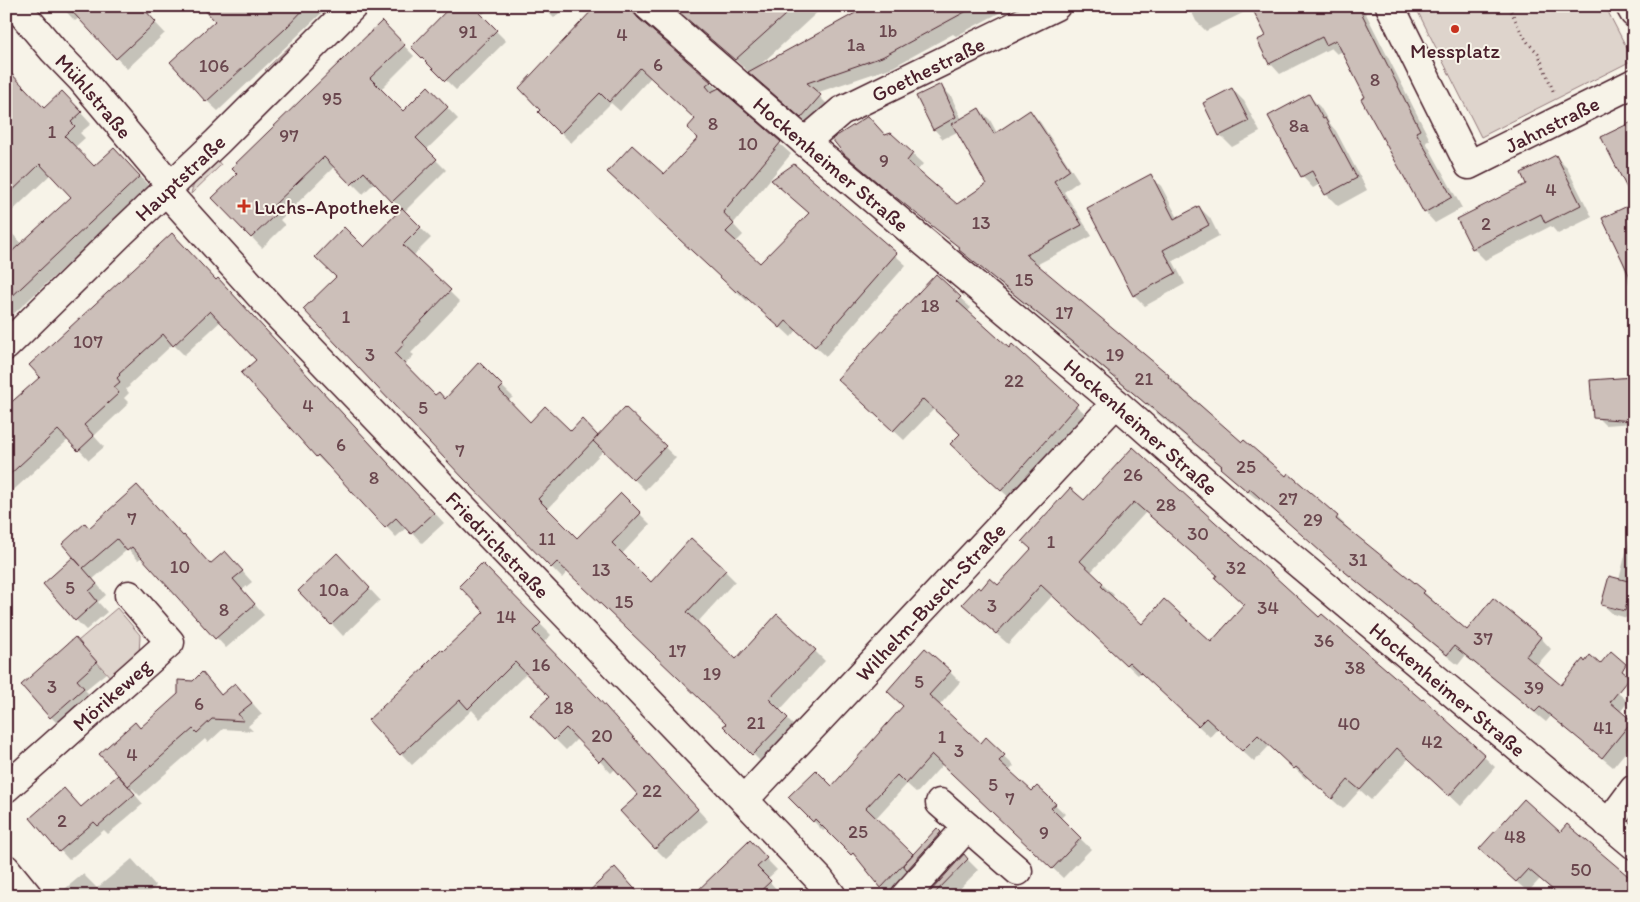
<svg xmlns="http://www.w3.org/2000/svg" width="1640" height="902" font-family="Itim,sans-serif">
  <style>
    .green { fill: #ded4cc; stroke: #947a7c }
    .shadow { fill: #0003; fill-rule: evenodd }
    .building { fill: #ccbfb9; stroke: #4a1f2b; fill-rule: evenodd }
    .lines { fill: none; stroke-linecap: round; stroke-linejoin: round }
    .minor-casing { stroke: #4a1f2b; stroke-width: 31 }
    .path { stroke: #4a1f2b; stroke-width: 3; stroke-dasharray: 1 4; stroke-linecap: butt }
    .minor { stroke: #f7f3e8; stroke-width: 28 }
    .poi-dot { fill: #c8321e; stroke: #f7f3e8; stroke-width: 2 }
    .labels { text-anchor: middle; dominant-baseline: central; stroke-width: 4; stroke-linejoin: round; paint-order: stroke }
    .number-label { font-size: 19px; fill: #6a474e }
    .poi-label { font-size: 21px; fill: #4a1f2b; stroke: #f7f3e8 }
    .street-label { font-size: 21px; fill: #4a1f2b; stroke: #f7f3e8 }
  </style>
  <rect width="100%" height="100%" fill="#f7f3e8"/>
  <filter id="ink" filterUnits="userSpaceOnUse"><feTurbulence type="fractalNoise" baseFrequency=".02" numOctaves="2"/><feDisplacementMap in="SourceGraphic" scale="10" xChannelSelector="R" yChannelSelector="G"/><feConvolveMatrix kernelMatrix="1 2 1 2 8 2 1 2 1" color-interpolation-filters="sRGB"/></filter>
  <g filter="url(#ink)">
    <!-- green -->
    <path class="green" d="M1415,6H1605L1633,60L1481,137Z
      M293,43L296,47L269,74L265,70Z
      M217,160L221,165L191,194C193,179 206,170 217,160Z
      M117,608L140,635L139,656L112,679L78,641Z"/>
    <!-- shadow -->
    <path class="shadow" d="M61,6H157L148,15L165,33L127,69L79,18L75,21Z
      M264,6H329L218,111L207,101Z
      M471,6L506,41L456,90L412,47Z
      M475,6H491L483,14Z
      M542,6H566L554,18Z
      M673,6H824L758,67L859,12L858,10L865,6H1012L956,36L953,34L893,67L816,93L830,107L813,128Z
      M1189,6H1362L1430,140L1426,142L1462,208L1435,223L1425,212L1343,51L1337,54L1331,48L1280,74L1270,63L1268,37L1253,8L1206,31L1196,21Z
      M382,23L414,56L380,90L403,113L428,88L458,119L426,150L446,170L404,212L431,238L413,256L460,302L411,353L414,355L404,365L435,397L446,400L479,364L513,397L508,401L530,423L571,432L598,437L625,409L676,458L645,490L604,450L547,510L577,540L621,495L650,524L621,555L651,584L725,571L735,581L697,623L736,660L815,651L825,661L779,711L797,729L763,764L725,726L727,724L568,571L562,578L465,478L305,309L402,210L375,182L363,194L335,166L280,220L285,225L262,248L214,198L239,174Z
      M646,26L791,154L733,224L743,235L736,242L760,265L810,214L773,181L794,166L906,265L826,356L797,330L791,337L750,299L747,301L619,183L664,175L699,139L696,119L651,77L620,111L611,103L571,143L540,112Z
      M941,86L951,96L962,120L979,109L990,120L997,133L1030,112L1040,122L1079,181L1064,192L1092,236L1036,265L1169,376L1242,443L1286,478L1288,475L1337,517L1348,528L1347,529L1424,592L1467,632L1493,600L1541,638L1551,649L1536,666L1561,687L1618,692L1628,702L1620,712L1634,724V742L1613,767L1551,716L1546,722L1465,656L1458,665L1341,569L1261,499L1259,501L1232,478L1222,467L971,260L961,249L856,165L845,153L885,136L912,154L923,164L917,171L957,205L988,185L957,132L943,139L934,129Z
      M1232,89L1244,101L1260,132L1232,147L1220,135Z
      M1309,96L1320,107L1330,124L1336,131L1367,190L1338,206L1326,194L1320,184L1313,188L1302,176Z
      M72,103L91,124L80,133L85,138L75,147L94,167L124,160L150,187L6,321V227L22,244L72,197L51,174L6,217V145L44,110Z
      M1556,157L1567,168L1592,217L1558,234L1551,226L1485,260L1473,248L1528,184Z
      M1150,176L1161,186L1178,218L1199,207L1210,218L1219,236L1173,261L1185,284L1145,306L1134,295Z
      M1634,205V288L1629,284L1620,252Z
      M936,276L971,308L967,312L1087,415L1012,500L962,455L961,434L934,409L904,440L849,389Z
      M216,282L286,352L444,523L422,543L407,527L396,537L328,465L327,466L317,456L243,373L257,360L221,321L184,355L173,344L129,385L130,386L126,389L129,393L124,398L129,403L94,436L104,447L89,460L69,439L6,497V409Z
      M1634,378V423L1605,425L1594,414Z
      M1133,448L1319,619L1422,702L1423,701L1495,767L1461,806L1409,758L1371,800L1360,790L1343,809L1307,777L1306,779L1270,745L1254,762L1218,728L1210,737L1141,672L1138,675L1053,595L1008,644L975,615L981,591L998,587L1084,502ZM1146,512L1218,576L1246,605L1211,644L1142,626L1112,598L1114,595L1090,573Z
      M1634,503V620L1613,614L1602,604L1619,580L1632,528L1629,525Z
      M89,529L183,537L211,565L225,552L252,582L242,590L264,615L226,648L142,557L138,560L128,549L93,579L106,595L98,602L107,612L86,630L76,620L78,564Z
      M482,565L551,635L543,643L609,711L708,821L666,859L655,848L640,795L616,768L611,773L578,738L566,750L555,739L551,697L527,673L480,719L472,710L412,765L370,720L444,653L486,612Z
      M348,566L380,600L343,636L332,624Z
      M85,649L106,673L85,690L93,698L61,727L51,717Z
      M950,672L960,682L939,706L981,745L986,739L1014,766L1009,771L1032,793L1046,796L1065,814L1060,819L1091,849L1063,878L943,764L917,793L907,784L875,819L913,856L937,830L946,839L893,896H890L882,887L863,863L826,829L823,831L790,797L832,788Z
      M213,685L222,696H246L262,714L248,726L253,731L223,729L208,743L205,739L140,796L132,788L131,790L143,804L108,834L104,830L69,860L31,818L82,808L123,782L141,729Z
      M1568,826L1634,883V896H1559L1540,879L1528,892L1492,860L1560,834Z
      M750,842L777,870L767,879L780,893L777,896H689L693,892L696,894Z
      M964,856L978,870L953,896H934L932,892Z
      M132,859L156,886L148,893L150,896H62L60,893L83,874L97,888Z
      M211,891L216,896H205Z"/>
    <!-- building -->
    <path class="building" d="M67,6H141L156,22L116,59Z
      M201,6H307L285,29L206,102L170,62L215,21Z
      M451,6H473L497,30L445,81L411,47Z
      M596,6H633V12L638,18L711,82L706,86L711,92L719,88L781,142L723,212L734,224L726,232L760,263L809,213L771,180L794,164L897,253L815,347L786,321L780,328L738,290L736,292L607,172L632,145L664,174L698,138L687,128L695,119L640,68L609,102L600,93L560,134L538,112L540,110L519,88Z
      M672,6H795L735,60Z
      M868,6H976L882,57L807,83L821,95L801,118L748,72Z
      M1251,6H1358L1420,130L1416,132L1452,197L1424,213L1361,99L1365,97L1336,40L1326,45L1322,37L1269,64L1257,40L1266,36Z
      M382,21L405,45L370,78L403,111L428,86L448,107L416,138L437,159L392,202L364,172L351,185L324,157L271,208L276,214L251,238L212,198L237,174L231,168Z
      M6,68L44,108L62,91L82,112L71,122L75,126L65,136L94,166L114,148L140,176L6,302V257L71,197L40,164L6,197Z
      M941,84L956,117L933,130L916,96Z
      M1232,88L1249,121L1219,136L1203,103Z
      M1309,94L1323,119L1325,118L1357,178L1325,195L1312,171L1301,177L1268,116Z
      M979,108L994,134L1030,110L1070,170L1054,181L1082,225L1026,255L1169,375L1168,377L1242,442L1244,440L1286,476L1288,473L1338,516L1336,519L1425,591L1423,593L1467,630L1493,598L1541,637L1526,656L1561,685L1583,659L1585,662L1590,655L1600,664L1611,651L1626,664L1622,671L1630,677L1610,702L1632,721L1602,758L1540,707L1535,712L1454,646L1447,655L1329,559L1250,489L1248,492L1220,468L1222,466L1147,403L1146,404L1073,342L959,250L960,248L884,188L844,154L832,139L868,116L885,135L891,133L913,153L907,161L957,204L986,184L952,124Z
      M1634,121V202L1601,137Z
      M1556,155L1581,205L1545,223L1541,214L1472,249L1457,219L1526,184L1521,173Z
      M1151,174L1174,219L1199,206L1209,225L1163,250L1176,273L1133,296L1087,208Z
      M1634,203V285L1602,218Z
      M402,208L421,227L403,245L451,290L402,341L404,344L395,354L435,395L439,392L445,399L479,362L503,386L499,390L530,422L545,406L571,431L582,419L598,436L538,499L577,538L621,493L641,513L612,543L651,582L691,538L726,570L687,612L736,659L777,614L816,650L769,699L788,718L752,755L723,726L726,724L557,562L551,568L464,479L303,309L336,277L315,257L344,227L364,247Z
      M172,233L216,280L218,278L276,341L434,513L411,534L396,518L385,528L318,455L316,457L241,373L256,360L210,311L173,346L163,334L119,374L120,375L117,378L120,382L114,387L119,393L84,425L94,436L78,451L58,430L6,478V407L40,377L29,365Z
      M936,274L961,297L957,301L1009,348L1012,344L1078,404L1001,491L950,444L960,434L923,399L893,431L837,379Z
      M1634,377V421L1593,418L1590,380Z
      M625,407L666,446L633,480L593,441Z
      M1133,447L1319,617L1322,614L1422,700L1423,699L1485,755L1449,796L1397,748L1360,790L1348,780L1332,799L1296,767L1294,769L1258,735L1242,751L1206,718L1198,726L1129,662L1126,665L1041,585L996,634L962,604L978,587L981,589L990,578L998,585L1031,549L1022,541L1070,488L1084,500ZM1134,502L1217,575L1215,578L1244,605L1211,642L1164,599L1142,624L1101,586L1103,583L1080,561Z
      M137,485L183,536L184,535L210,564L225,551L243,571L233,579L255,604L215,639L132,547L127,551L117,539L83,568L97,584L89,591L97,601L75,621L43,584L73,557L81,566L62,544L85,523L89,528Z
      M337,553L370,588L331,625L298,591Z
      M482,563L541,623L533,631L598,698L698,809L655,849L620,811L638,795L604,757L599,762L566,728L554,740L530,715L549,697L515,662L468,709L460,700L400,755L368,720L425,667L424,666L441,649L443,651L484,612L459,586Z
      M1609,576L1632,582L1625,611L1601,605Z
      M75,637L97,662L77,680L84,688L50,718L21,685Z
      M925,648L951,671L929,695L981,743L986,737L1005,755L999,761L1032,791L1037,786L1047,795L1056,804L1051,808L1081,838L1052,869L932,755L906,784L897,775L866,808L913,854L881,888L853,853L851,855L815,819L813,822L788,797L816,770L832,786L903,706L887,691Z
      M202,672L221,695L235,683L252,703L238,714L244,721L212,719L197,733L193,729L128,786L99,754L135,722L140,728L178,694V680L193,681Z
      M118,775L135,794L98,826L94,822L59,852L30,818L64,788L81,807Z
      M1524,799L1560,832L1567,824L1634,881L1621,896H1560L1528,869L1516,882L1479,849Z
      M937,828L941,832L907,870L903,865Z
      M750,840L767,858L757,867L771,881L755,896H692Z
      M964,854L968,859L933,895L930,892Z
      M615,867L641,896H584Z"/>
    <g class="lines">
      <defs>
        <g id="minor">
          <path id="s1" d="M16,6L53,50L82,80L171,186"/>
          <path id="s2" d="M648,6L805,142L1116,403L1273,542L1634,845"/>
          <path id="s3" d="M1390,6L1469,165L1634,83"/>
          <path d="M1630,6L1634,13"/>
          <path id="s4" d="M805,142L841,111L1056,6"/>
          <path id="s5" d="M166,191L273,310L744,800L820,880L832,896"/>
          <path id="s6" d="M6,346L121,233L217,142L353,6"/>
          <path id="s7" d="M6,788L170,642L129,595"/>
          <path id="s8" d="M744,800L1116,403"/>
          <path d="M940,803L1018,871"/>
          <path d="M1608,824L1634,789"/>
          <path d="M6,869L28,896"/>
          <path d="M905,896L967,827"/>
        </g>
      </defs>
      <!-- minor casing -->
      <use href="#minor" class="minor-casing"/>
      <!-- path -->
      <path class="path" d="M1511,11L1521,32L1529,44L1538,53L1554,93"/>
      <!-- minor -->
      <use href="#minor" class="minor"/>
    </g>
  </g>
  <!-- markers -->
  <g class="poi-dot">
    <circle cx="1455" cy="29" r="5"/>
    <path d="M241.5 198.5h5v5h5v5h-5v5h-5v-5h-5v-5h5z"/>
  </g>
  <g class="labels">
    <!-- number labels -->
    <g class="number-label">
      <text x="888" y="30">1b</text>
      <text x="468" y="31">91</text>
      <text x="622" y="34">4</text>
      <text x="856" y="44">1a</text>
      <text x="658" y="64">6</text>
      <text x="214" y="65">106</text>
      <text x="1375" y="79">8</text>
      <text x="332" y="98">95</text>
      <text x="713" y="123">8</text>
      <text x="1299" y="125">8a</text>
      <text x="52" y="131">1</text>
      <text x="289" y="135">97</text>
      <text x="748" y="143">10</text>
      <text x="884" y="160">9</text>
      <text x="1551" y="189">4</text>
      <text x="981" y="222">13</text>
      <text x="1486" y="223">2</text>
      <text x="1024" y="279">15</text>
      <text x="930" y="305">18</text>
      <text x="1064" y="312">17</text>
      <text x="346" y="316">1</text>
      <text x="88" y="341">107</text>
      <text x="370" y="354">3</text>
      <text x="1115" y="354">19</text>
      <text x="1144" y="378">21</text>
      <text x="1014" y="380">22</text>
      <text x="308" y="405">4</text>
      <text x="423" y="407">5</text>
      <text x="341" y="444">6</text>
      <text x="460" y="450">7</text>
      <text x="1246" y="466">25</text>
      <text x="1133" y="474">26</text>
      <text x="374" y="477">8</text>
      <text x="1288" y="498">27</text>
      <text x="1166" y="504">28</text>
      <text x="132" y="518">7</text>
      <text x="1313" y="519">29</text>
      <text x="1198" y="533">30</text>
      <text x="547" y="538">11</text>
      <text x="1051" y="541">1</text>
      <text x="1358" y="559">31</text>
      <text x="180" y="566">10</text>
      <text x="1236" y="567">32</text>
      <text x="601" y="569">13</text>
      <text x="70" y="587">5</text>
      <text x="334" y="589">10a</text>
      <text x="624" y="601">15</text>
      <text x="992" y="605">3</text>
      <text x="1268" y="607">34</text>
      <text x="224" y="609">8</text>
      <text x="506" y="616">14</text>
      <text x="1483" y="638">37</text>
      <text x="1324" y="640">36</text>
      <text x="677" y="650">17</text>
      <text x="541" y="664">16</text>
      <text x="1355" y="667">38</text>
      <text x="712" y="673">19</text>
      <text x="919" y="681">5</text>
      <text x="52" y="686">3</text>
      <text x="1534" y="687">39</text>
      <text x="199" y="703">6</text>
      <text x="564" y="707">18</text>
      <text x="756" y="722">21</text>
      <text x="1349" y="723">40</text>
      <text x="1603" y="727">41</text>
      <text x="602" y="735">20</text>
      <text x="942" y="736">1</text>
      <text x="1432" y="741">42</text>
      <text x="959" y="750">3</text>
      <text x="132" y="754">4</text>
      <text x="993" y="784">5</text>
      <text x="652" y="790">22</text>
      <text x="1010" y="798">7</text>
      <text x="62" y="820">2</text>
      <text x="858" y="831">25</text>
      <text x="1044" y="832">9</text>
      <text x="1515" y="836">48</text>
      <text x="1581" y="869">50</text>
    </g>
    <!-- poi labels -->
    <g class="poi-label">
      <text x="1455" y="50">Messplatz</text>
      <text x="254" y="206" text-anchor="start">Luchs-Apotheke</text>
    </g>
    <!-- street labels -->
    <g class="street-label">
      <text stroke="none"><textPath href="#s4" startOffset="144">Goethestraße</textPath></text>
      <text stroke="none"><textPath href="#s1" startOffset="119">Mühlstraße</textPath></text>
      <text stroke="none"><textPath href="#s3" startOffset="270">Jahnstraße</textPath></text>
      <text stroke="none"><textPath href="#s2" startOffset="242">Hockenheimer Straße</textPath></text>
      <text stroke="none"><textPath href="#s6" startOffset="242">Hauptstraße</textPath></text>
      <text stroke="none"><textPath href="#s2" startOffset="648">Hockenheimer Straße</textPath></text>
      <text stroke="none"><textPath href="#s5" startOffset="485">Friedrichstraße</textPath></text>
      <text stroke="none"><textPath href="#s8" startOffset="272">Wilhelm-Busch-Straße</textPath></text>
      <text stroke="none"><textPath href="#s2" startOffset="1052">Hockenheimer Straße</textPath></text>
      <text stroke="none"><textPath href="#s7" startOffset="141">Mörikeweg</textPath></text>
    </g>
  </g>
  <!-- margin -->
  <rect width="1640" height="902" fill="none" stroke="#f7f3e8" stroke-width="25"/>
  <rect x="12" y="12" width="1615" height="877" fill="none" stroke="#4a1f2b" stroke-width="2" filter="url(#ink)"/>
</svg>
